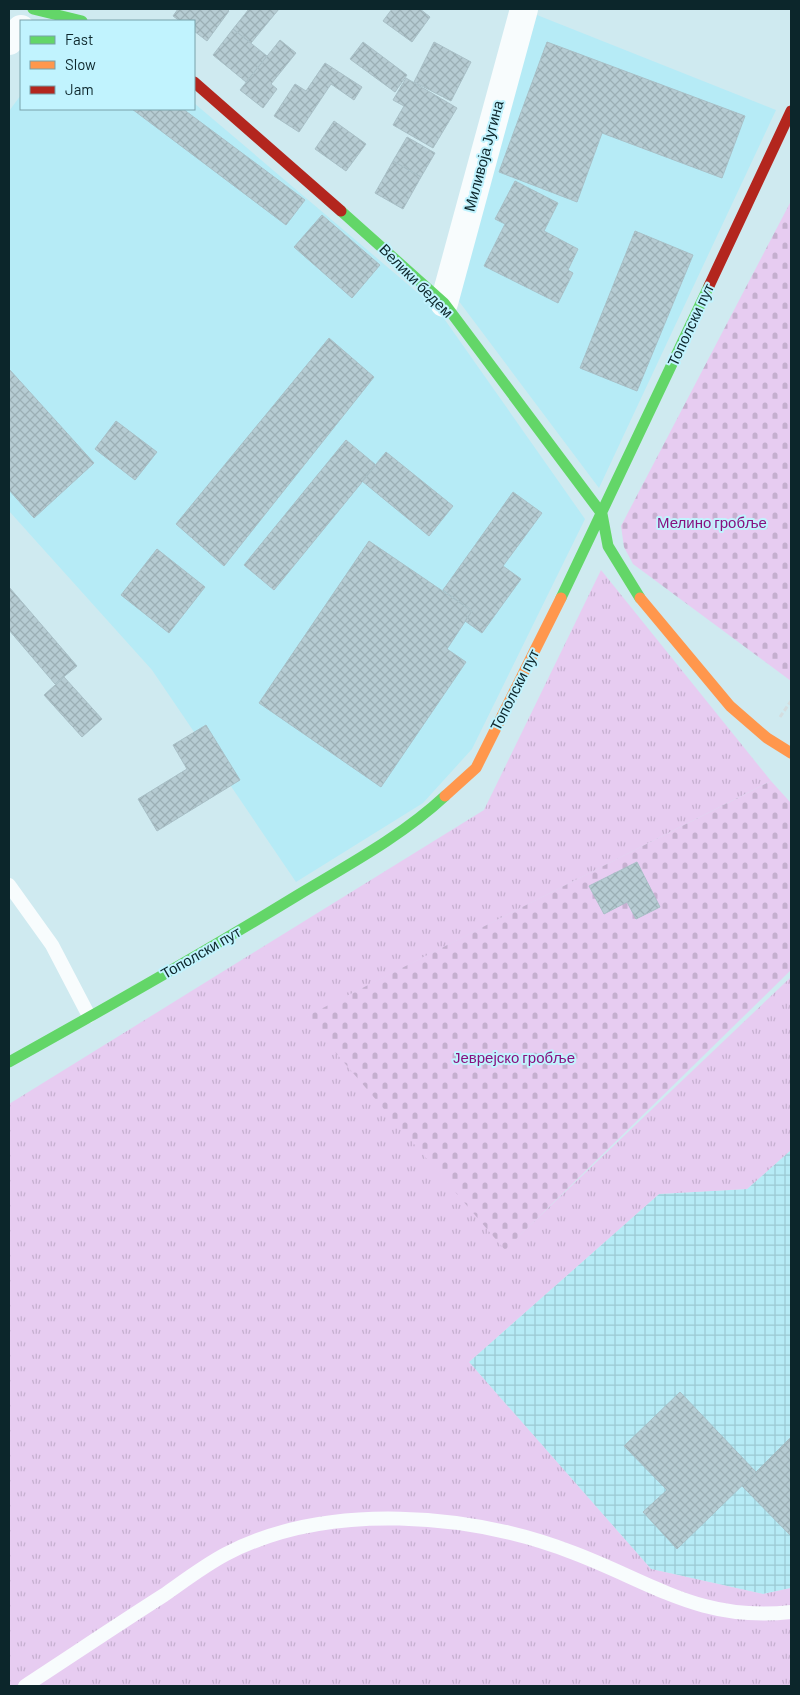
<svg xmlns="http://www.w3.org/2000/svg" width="800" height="1695" viewBox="0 0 800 1695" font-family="Barlow,sans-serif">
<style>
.built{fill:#b6ebf6}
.industrial{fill:url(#industrial-grid)}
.grass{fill:url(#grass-tufts)}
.cemetery{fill:url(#cemetery-stones)}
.building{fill:url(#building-cross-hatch);stroke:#a8bfc6}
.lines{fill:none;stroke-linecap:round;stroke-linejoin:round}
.path{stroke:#d4dddf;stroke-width:3;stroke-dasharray:5 2.5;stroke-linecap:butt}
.lane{stroke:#f8fcfd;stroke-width:14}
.street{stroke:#f8fcfd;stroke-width:28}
.fast{stroke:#63d668;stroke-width:11}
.slow{stroke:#ff974d;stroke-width:11}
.jam{stroke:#b3261e;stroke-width:11}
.labels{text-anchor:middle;stroke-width:4;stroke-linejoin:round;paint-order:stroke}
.street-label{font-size:15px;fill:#0c262b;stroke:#c1f3fe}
.park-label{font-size:15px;fill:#88107f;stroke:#c1f3fe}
</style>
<defs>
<pattern id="industrial-grid" width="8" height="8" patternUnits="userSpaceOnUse" patternTransform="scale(1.25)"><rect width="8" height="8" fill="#b6ebf6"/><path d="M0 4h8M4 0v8" fill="none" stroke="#9bc9d3"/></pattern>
<pattern id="grass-tufts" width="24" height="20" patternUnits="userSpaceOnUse" patternTransform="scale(1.25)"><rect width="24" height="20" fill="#e7ccf1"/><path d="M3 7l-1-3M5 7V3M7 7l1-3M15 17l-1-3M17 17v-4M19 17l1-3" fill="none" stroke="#c5afcf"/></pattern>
<pattern id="cemetery-stones" width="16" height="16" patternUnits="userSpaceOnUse" patternTransform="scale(1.25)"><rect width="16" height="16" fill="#e7ccf1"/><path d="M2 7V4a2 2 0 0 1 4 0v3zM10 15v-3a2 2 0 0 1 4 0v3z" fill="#c5afcf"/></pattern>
<pattern id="building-cross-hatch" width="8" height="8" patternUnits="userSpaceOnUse" patternTransform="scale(1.25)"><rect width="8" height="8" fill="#b6ccd3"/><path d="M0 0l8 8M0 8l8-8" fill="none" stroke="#9bafb5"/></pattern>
</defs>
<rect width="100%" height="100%" fill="#cfeaf0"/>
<path class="built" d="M537,15l239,95 -177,378 -144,-192z
M21,95v14h173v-6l244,207 147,209 -113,230 -49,54 -127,79 -144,-212 -143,-159v-400z"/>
<path class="industrial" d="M791,1150v438l-28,6 -112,-25 -182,-207 190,-168 88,-5z"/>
<path class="grass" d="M601,570l170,211 -465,236 199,232 286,-272v173l-44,39 -88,5 -190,168 182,207 112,25 28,-6v98h-782v-582l475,-294z"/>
<path class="cemetery" d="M791,201v480l-158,-117 -9,-17 -3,-21z
M771,781l20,22v167l-286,280 -200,-233z"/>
<path class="building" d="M178,9h49l2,2 -22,30 -13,-10v-10h-14l-7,-5z
M249,9h30l-28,34 -18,-14z
M392,9h28l10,8 -18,25 -29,-21z
M233,29l34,27 -21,26 -33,-27z
M280,40l16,13 -25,31 6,5 -14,19 -23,-18z
M363,42l44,33 -12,17 -45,-33z
M434,42l37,20 -20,39 -37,-19z
M547,42l198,74 -23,62 -120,-45 -25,69 -78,-30z
M325,63l37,24 -8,13 -23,-16 -32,48 -25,-16 21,-32 11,7z
M406,78l51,30 -24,40 -40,-23 11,-19 -11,-6z
M132,109h51l122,91 -19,25z
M334,121l32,23 -20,27 -31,-22z
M407,137l28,16 -14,24 -28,-16z
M393,161l28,16 -18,32 -28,-16z
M515,181l43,22 -14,28 34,18 -10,21 5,3 -15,30 -74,-37 21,-42 -10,-5z
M322,215l58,50 -28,33 -58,-51z
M635,231l58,24 -56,136 -57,-23z
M329,338l45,39 -150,189 -48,-42z
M9,369l85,94 -60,55 -25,-28z
M116,421l41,31 -22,28 -40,-31z
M346,440l30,25 -102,125 -30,-25z
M386,452l67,54 -24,30 -67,-55z
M513,492l29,21 -39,53 18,13 -39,54 -17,-12 7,-10 -29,-21z
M369,541l103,70 -25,38 19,13 -85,125 -122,-84z
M157,549l48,38 -36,46 -48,-38z
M9,587l68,79 -22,18 -46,-54z
M64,677l38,42 -20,18 -38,-42z
M206,725l34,55 -83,51 -19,-32 49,-30 -14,-24z
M637,862l23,45 -24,12 -9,-17 -23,12 -15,-28z
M680,1392l76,80 -79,77 -34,-37 24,-22 -43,-44z
M791,1437v99l-49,-50z"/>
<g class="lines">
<path class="path" d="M780,717l11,-16"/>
<path class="lane" d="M9,885l43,60 37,71
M25,1686c46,-30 92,-61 139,-91 20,-14 41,-30 62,-41 102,-53 245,-41 348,-1 79,30 127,69 217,59"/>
<path class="street" d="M9,41l12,-12
M444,303l80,-294"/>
<path class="fast" d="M33,9l49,12
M341,211l103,92 158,211 6,32 32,52
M561,598l148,-312
M9,1062c97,-54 194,-109 289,-167 50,-30 104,-59 147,-99"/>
<path class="slow" d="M640,598l90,108 37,32 24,15
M445,796l31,-28 85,-170"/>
<path class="jam" d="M194,82l147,129
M709,286l82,-175"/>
</g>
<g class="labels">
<g class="street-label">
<text transform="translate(484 156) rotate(-75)" y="5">Миливоја Југина</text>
<text transform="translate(416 281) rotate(45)" y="5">Велики бедем</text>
<text transform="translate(691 325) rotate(-65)" y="5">Тополски пут</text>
<text transform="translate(515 690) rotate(-63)" y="5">Тополски пут</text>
<text transform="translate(201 953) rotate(-30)" y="5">Тополски пут</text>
</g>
<g class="park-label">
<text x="712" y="528">Мелино гробље</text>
<text x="514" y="1063">Јеврејско гробље</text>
</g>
</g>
<rect width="800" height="1695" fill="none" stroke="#0c262b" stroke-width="20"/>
<rect x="20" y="20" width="175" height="90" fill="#c1f3fe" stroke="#79a1aa"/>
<rect x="30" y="36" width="25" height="8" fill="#63d668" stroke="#79a1aa"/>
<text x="65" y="45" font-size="15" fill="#0c262b">Fast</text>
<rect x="30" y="61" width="25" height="8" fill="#ff974d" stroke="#79a1aa"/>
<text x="65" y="70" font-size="15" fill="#0c262b">Slow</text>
<rect x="30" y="86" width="25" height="8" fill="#b3261e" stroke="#79a1aa"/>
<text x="65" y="95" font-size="15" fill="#0c262b">Jam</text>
</svg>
